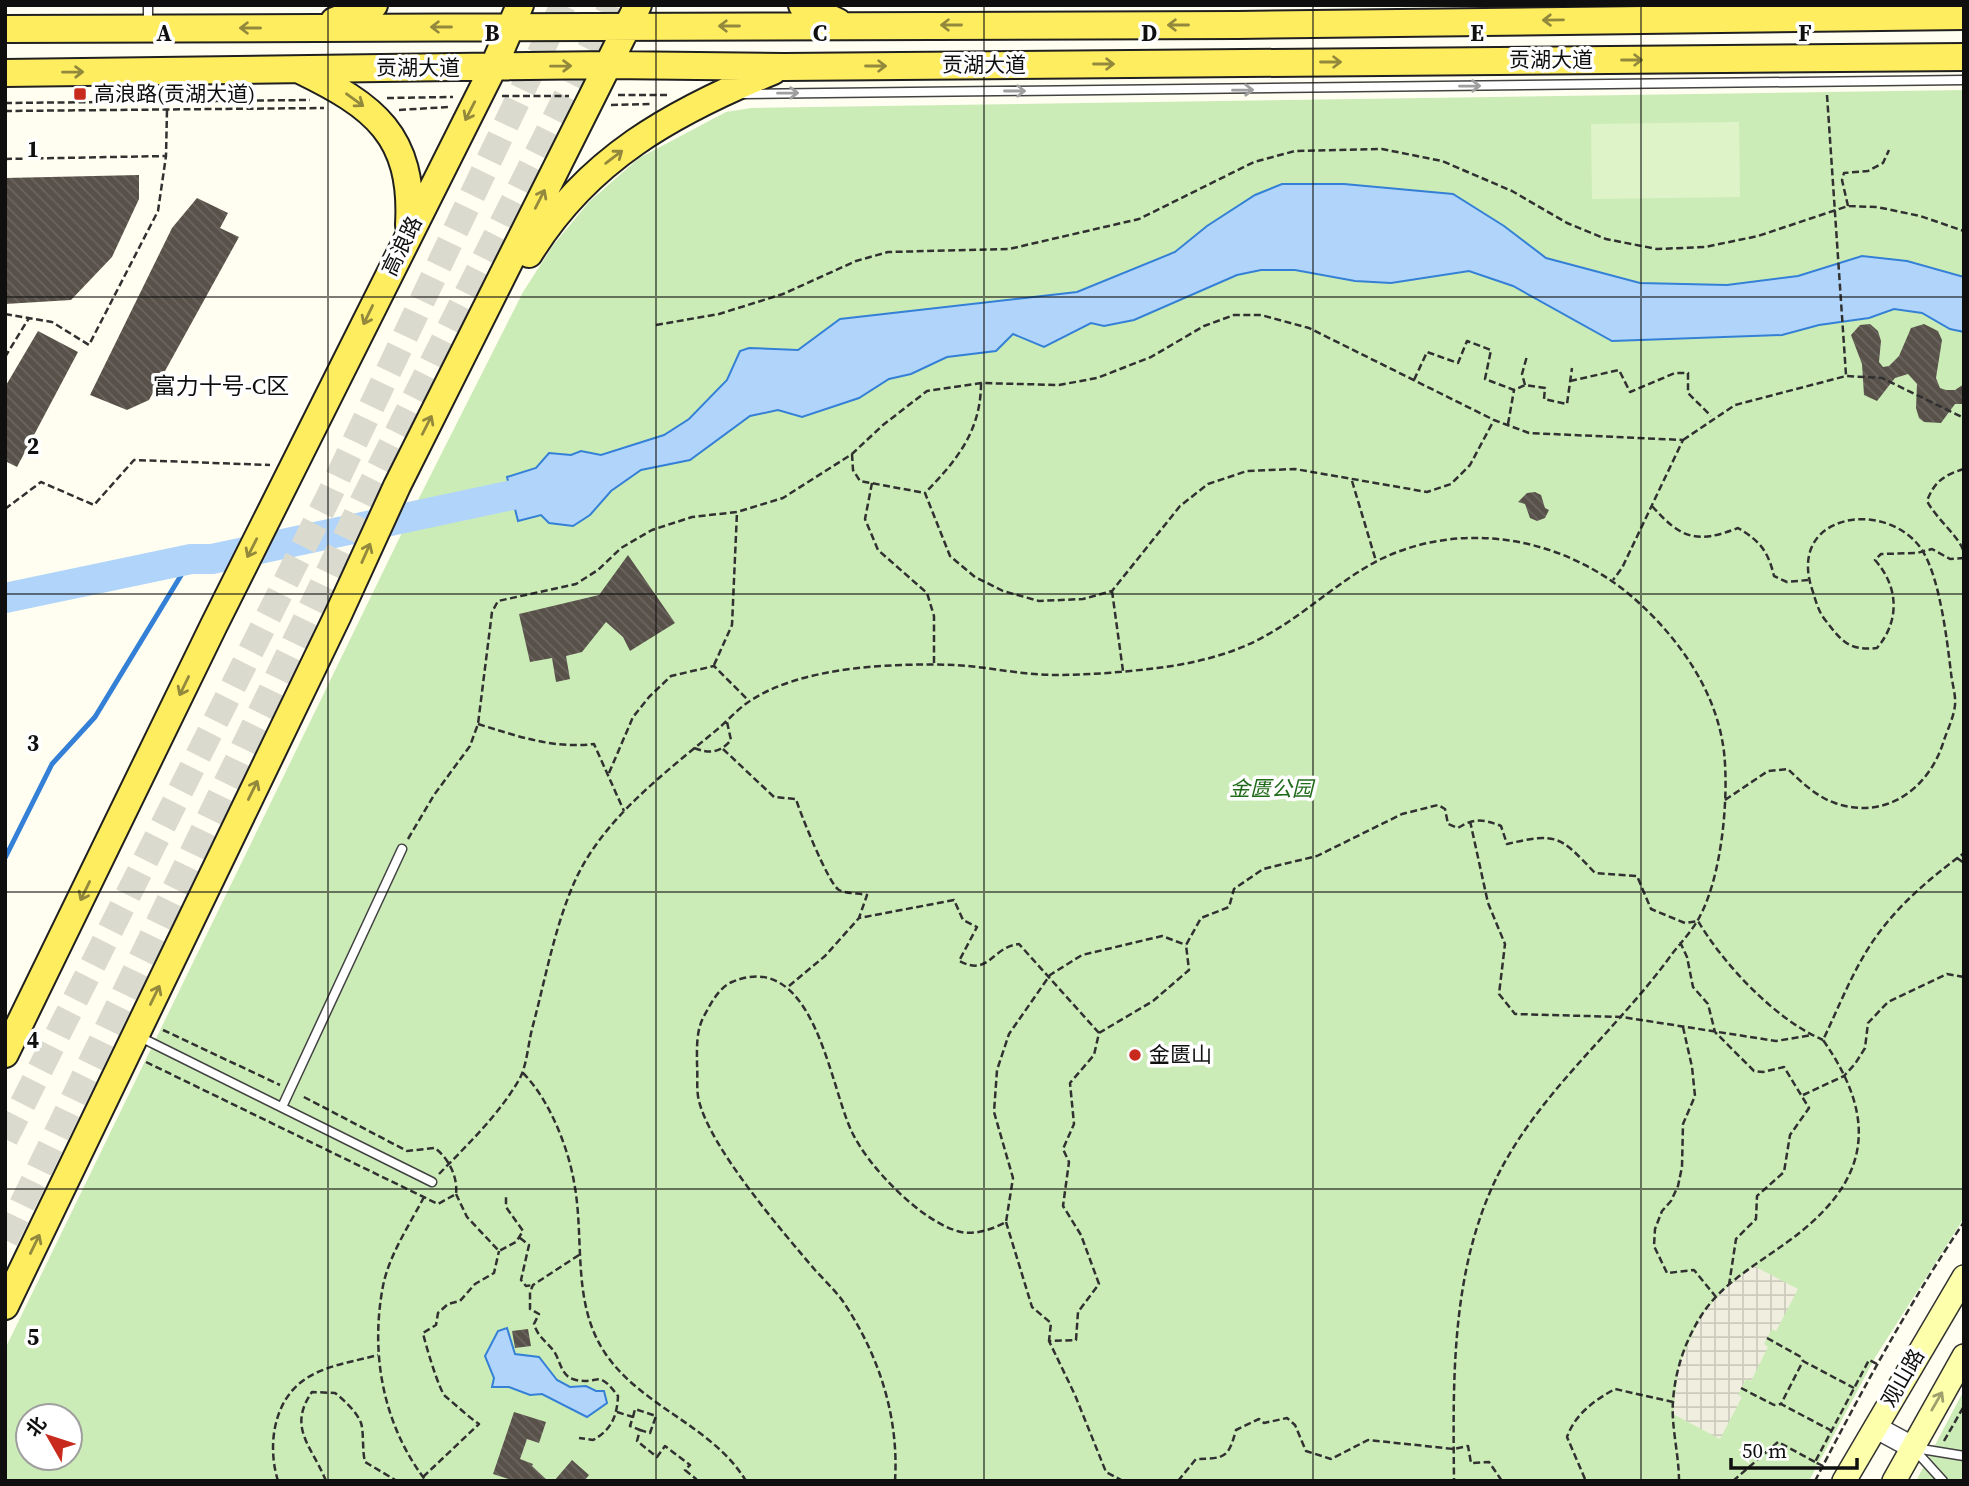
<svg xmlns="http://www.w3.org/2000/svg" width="1969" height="1486" viewBox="0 0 1969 1486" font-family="'Source Serif 4','Noto Sans SC',serif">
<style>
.park{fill:#ccecb7;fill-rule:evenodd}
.pitch{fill:#dff3c9}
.plaza{fill:url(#plaza-grid)}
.water{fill:#b1d5fa;stroke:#3480d6;stroke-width:2}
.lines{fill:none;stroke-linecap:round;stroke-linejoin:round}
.stream{stroke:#3480d6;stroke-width:5}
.river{stroke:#b1d5fa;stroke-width:30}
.building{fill:url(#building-back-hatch)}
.trunk-tunnel{stroke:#dbdace;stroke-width:26;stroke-dasharray:26 13;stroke-linecap:butt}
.service-casing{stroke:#424242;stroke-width:11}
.tertiary-casing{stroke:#424242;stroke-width:24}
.secondary-casing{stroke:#313131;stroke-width:26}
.primary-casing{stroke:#202020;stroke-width:30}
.path{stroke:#313131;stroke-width:2.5;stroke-dasharray:7 3.5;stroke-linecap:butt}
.service{stroke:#fff;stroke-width:8}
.tertiary{stroke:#fff;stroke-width:21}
.secondary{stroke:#fdffab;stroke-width:23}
.primary{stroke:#ffed60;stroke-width:26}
.oneway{stroke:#93893c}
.oneway2{stroke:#9f9f9f}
.oneway3{stroke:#9e9f6d}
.grid{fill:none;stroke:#0f0f0f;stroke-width:2;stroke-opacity:0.55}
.poi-dot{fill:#c82b1d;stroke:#fff;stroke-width:2.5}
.labels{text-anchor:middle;stroke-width:7;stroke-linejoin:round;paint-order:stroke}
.street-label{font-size:21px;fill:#0f0f0f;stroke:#fff}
.poi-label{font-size:21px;fill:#0f0f0f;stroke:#fff;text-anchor:start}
.park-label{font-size:21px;font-style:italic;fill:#206b1a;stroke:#fff}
.neighbourhood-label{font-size:23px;fill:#0f0f0f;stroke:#fff}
.grid-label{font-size:23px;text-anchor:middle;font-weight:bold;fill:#0f0f0f;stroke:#fff;stroke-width:7;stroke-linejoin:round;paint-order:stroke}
</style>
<defs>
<pattern id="plaza-grid" width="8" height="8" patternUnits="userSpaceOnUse" patternTransform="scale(1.75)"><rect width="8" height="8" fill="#f0eede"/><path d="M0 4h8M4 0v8" fill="none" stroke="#cdcbbd"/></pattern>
<pattern id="building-back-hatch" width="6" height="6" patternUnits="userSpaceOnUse" patternTransform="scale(1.75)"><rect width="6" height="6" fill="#58514a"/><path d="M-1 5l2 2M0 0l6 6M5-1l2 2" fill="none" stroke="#6b6560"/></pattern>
</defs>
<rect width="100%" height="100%" fill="#fffef0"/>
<path class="park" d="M1964,90v1128l-88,138 -67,125h-1804v-132l409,-841 109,-216 31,-48 35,-42 50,-44 87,-46 25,-4zM28,1416h42v42h-42z
M1964,1390v91h-48l47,-89z"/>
<path class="pitch" d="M1739,122l1,75 -148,2 -1,-75z"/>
<path class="plaza" d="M1754,1266l44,23 -22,42 -4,-2 -8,15 4,3 -17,34 -5,-2 -8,16 4,2 -22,42 -47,-25 6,-49 23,-51 27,-29z"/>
<path class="water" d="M1282,184h62l109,10 51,32 42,32 94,25 87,2 71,-9 64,-20 45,5 57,16v55l-14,-3 -28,-16 -28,-4 -25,9 -50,7 -37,10 -170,6 -99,-55 -44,-15 -78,12 -36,-2 -60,-11h-34l-24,5 -103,45 -30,6 -13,-3 -47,24 -31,-13 -17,17 -49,6 -36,17 -22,5 -30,19 -57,19 -24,-7 -28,6 -60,44 -49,10 -30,21 -21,24 -17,11 -24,-3 -8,-8 -23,6 -11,-44 29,-9 13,-15 22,2 10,-4 20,4 63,-20 25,-16 38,-39 13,-29 9,-3 49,2 42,-31 237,-27 98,-40 32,-26 48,-31z
M507,1328l8,26 24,3 18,23 13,7 16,-1 10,5h8l3,12 -20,14 -45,-23 -12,1 -21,-8h-17l2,-9 -9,-22 13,-25z"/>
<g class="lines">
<path class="stream" d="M5,858l47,-94 43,-47 96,-158"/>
<path class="river" d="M5,598l186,-39h21l338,-72"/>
</g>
<path class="building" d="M139,175v24l-27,58 -41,43 -66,4v-126z
M197,198l31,15 -8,15 19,9 -90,163 -22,10 -37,-15 82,-167z
M1870,324l8,7 3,10 -2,21 4,5 6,-1 10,-10 12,-28 13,-4 14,7 4,9 -6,38 4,10 6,2h9l9,-6v20h-9l-14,19 -17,-1 -5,-4 -3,-10 1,-24 -9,-10 -13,4 -18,23 -13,-6 -2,-31 -11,-29 9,-10z
M38,331l40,21 -61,115 -12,-6v-74z
M1535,492l6,3 4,13 4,2 -4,8 -8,3 -7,-3 -5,-14 -7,-2 9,-9z
M628,555l47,68 -45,28 -7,-14 -17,-15 -24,30 -16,4 4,23 -14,3 -4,-24 -22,4 -11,-48 80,-19z
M528,1329l3,17 -16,2 -3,-17z
M514,1412l32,10 -7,21 -12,-4 -7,20 13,5 -1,2 16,15h-33l-22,-7z
M572,1460l17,15 -5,6h-30z"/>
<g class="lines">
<path class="trunk-tunnel" d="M5,1139l323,-641 235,-493
M5,1240l359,-741 248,-494"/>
<g class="service-casing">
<path id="service" d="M148,5v20
M744,94l1220,-14
M140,1037l292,145
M282,1107l120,-258
M1915,1448l49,8
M1914,1449l29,32"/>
</g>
<g class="tertiary-casing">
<path id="tertiary" d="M1875,1427l37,20"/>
</g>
<g class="secondary-casing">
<path id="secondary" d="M1844,1481l120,-204
M1894,1481l70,-125"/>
</g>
<g class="primary-casing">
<path id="primary" d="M802,5l36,17
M334,21l40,-16
M5,29l1232,-4 727,-9
M300,70c74,36 114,65 109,155
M5,73l604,-8 175,2 1180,-10
M529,254c58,-95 144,-142 244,-183
M5,1054l209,-429 279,-557 27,-63
M5,1306l333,-691 59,-129 241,-481"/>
</g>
<path class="path" d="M618,95h52
M1827,95l19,280
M502,96h67
M387,98l66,-1
M5,103l305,-3
M611,105l42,-1
M399,110l49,-3
M5,111l319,-3
M5,159l161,-3
M1848,206l-6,-26 2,-7 24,-2 15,-8 6,-13
M5,314l47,8 37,23 69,-134 8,-55 1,-46
M656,325l63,-11 64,-20 73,-33 32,-9 121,-3 130,-30 115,-57 41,-11 87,-2 60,12 70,30 55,32 39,16 51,10 48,-2 53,-11 90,-30 29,1 43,9 44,15
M5,357l24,-39
M1414,380l13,-28 31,11 9,-22 24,9 -6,29 29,11 11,-5 20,3 -1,11 23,5 5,-36
M1570,381l49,-11 11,22 45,-19h13v20l23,23
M981,383c0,48 -24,77 -56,110l25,63 25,21 28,14 36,10 44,-2 29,-8 68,-85 28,-22 39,-13 48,-2 132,23 24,-8 19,-19 24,-45
M1525,385l-3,-11 5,-18
M1508,424l6,-34
M1683,440l52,-35 111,-29 36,2 82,40
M852,454l1,16 7,11 65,12
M1964,469c-20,6 -30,13 -37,32 10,19 34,37 37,52
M1352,481l24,80
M872,483l-7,36 13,31 49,43 7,23v50
M1652,506c29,33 45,38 86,22 22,13 30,23 36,48l13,6 21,-2
M5,509l36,-27 53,23 40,-45 136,5
M1112,591l11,80
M714,665l18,-40 5,-113
M478,724c39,12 75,25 116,20l30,67
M694,748c16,6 26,5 37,-8l-4,-18
M723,749l51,48 22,2c4,14 33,86 43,91 8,4 20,3 28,5l-8,23 95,-18 9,20 14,7 -18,34c31,16 32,-14 60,-17l80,89
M609,773l24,-56 16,-20 22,-21 43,-10 35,35
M1725,800l43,-29 20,-2c13,13 29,28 47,34 51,18 95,-15 109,-63 4,-11 10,-24 11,-35 1,-10 -3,-22 -4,-32 -4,-33 -11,-95 -29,-123 -34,-52 -138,-38 -109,42 3,10 6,21 13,29 16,21 24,30 51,27 23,-27 22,-61 -2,-88l6,-6 36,-1 15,-4 18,10 14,-1
M1470,821l18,82 17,41 -6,50 16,20 107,3 154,24 36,-6
M408,839l26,-44 36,-49 8,-22 14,-112 6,-11 78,-17 22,-14 23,-22 31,-18 40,-13 45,-5 46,-14 69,-44 31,-29 44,-34 54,-8 78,2 38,-7 54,-21 53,-31 30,-11h27l48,13 185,92 35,13 154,7 -61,128 -9,12
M1957,858l7,5
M1680,942l7,15 6,30 15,17 7,28 39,39 9,1 21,-5 25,41 -19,27 -6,37 -27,24 -1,23 -20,20 -7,46
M789,986l36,-30 34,-38
M1683,1027l9,40 3,29 -12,28 -1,43 -4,19 -7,15 -9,10 -7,18 -1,17 13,27 27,-3 22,27
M163,1030l117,55
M146,1062l292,142 18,-10c2,-18 -8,-36 -21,-46l-28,3 -105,-55
M523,1073c26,26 45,74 51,109 11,57 -3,120 31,171 36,54 107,72 141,128
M1803,1095l41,-19 11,-12 10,-16 3,-25 20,-21 59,-28 17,3
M439,1174c29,-30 60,-59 81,-96 7,-14 8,-33 12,-49 13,-48 22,-100 42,-146 28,-64 92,-111 145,-155 9,-8 18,-18 28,-25 52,-37 146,-40 208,-38 34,2 67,10 101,10 33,0 68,-3 101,-7 35,-4 77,-14 108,-32 41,-22 74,-56 116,-77 86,-41 188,-20 257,43 43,39 79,91 86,150 5,45 -2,121 -23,162 -7,15 -19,27 -29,40 -57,79 -136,140 -178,229 -43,93 -41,198 -40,298
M456,1194l11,23 32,34 17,-9 7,-11 -17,-24v-10
M424,1197c-14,27 -35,58 -41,89 -13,68 0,139 43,195
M1006,1222l26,85 19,16 -2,18
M520,1238l9,7 -8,35 5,6 7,-1
M579,1255l-46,30 -3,7v17l9,5 -5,10c4,13 11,16 19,26 8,10 7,27 23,30 24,5 21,-12 42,16 -1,21 -7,34 -25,44l-14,-2
M1767,1338l34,19 2,4
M1741,1388l33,17 7,-1
M617,1412l16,5 -3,9 10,4 -3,11 20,16 8,-11 25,19 -5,5 11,9 -2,2
M633,1417l2,-8 21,7 -6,17 -10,-3
M1832,1431l-51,-27 22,-43 51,27
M1944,1441l20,-35
M1823,1466l-8,-4 54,-102 8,4
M423,1477l56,-53c-13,-9 -23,-19 -34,-28 -6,-6 -20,-53 -22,-63l13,-8 2,-12 10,-9 12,-3 15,-17 19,-11 5,-22
M1585,1479l-18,-42c8,-23 28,-37 48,-48l58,13
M278,1481c-10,-32 -6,-75 22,-98 20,-17 52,-21 78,-28
M326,1481c-14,-35 -39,-53 -14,-89l23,1c9,7 22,19 26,30 3,9 1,27 4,39l32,19
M895,1481c4,-62 -15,-123 -49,-175 -8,-13 -20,-24 -31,-36 -33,-39 -104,-121 -116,-169 -3,-11 -1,-25 -2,-37 0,-15 -1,-32 6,-46 7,-13 15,-30 29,-36 81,-34 97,100 119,148 16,36 71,93 110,102 15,3 32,-3 45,-10l7,-44 -19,-66 3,-42 12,-36 41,-59 32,-20 80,-19 24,9
M1123,1481l-17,-9 -31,-77 -26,-54 27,-1 2,-28 21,-28 -18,-49 -18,-29 6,-44 -6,-13 11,-25 -4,-41 24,-28 5,-22 54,-32 36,-31 -3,-25 15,-27 28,-11 5,-18 29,-20 54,-13 85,-42 36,-9 7,4 3,15 10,4c15,-10 26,-9 43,-2l6,18c50,-12 53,-8 88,29l42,3 14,33 34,14 13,-2c26,44 78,99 125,119
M1178,1481l18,-22c29,-1 32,0 40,-29l23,-11 5,4 23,-5 8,7 11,26 25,8 37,-19 86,9 14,-3 3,17 18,-1 13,19
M1574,1481h15
M1679,1481c0,-27 -8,-54 -6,-80 2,-30 12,-60 28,-85 20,-32 55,-51 85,-73 81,-58 96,-119 37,-203 14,-29 26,-60 43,-88 24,-40 60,-71 98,-99
M1733,1481l45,-39 37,20
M1815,1481c46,-89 93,-176 149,-259"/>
<use href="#service" class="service"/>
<use href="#tertiary" class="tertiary"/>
<use href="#secondary" class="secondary"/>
<use href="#primary" class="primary"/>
</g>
<defs><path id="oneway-shaft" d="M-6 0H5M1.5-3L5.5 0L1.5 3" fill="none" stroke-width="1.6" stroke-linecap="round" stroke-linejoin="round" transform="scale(1.75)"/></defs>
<g class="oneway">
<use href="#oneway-shaft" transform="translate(1553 20) rotate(179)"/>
<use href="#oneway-shaft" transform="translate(951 25) rotate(180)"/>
<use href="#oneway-shaft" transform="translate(1178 25) rotate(180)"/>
<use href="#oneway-shaft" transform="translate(729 26) rotate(180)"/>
<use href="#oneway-shaft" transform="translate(441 27) rotate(180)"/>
<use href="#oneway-shaft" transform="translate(250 28) rotate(180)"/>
<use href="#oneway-shaft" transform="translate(1632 60)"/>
<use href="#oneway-shaft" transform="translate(1331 62)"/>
<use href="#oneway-shaft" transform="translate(1104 64)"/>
<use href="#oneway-shaft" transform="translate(561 66) rotate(-1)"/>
<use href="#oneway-shaft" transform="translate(876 66)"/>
<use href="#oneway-shaft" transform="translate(73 72) rotate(-1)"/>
<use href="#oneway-shaft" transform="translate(355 100) rotate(36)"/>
<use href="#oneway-shaft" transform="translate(470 111) rotate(117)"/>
<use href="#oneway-shaft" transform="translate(614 157) rotate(-37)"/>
<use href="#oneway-shaft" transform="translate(540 199) rotate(-63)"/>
<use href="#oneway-shaft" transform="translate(368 315) rotate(116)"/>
<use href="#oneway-shaft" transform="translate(427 425) rotate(-63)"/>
<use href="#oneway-shaft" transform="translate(252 548) rotate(117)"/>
<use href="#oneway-shaft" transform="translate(366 553) rotate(-66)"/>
<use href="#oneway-shaft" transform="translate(184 686) rotate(116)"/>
<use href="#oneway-shaft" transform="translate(253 790) rotate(-64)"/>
<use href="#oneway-shaft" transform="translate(85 891) rotate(116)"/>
<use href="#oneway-shaft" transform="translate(155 995) rotate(-64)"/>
<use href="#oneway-shaft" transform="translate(35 1244) rotate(-64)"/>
</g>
<g class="oneway2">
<use href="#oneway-shaft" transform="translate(1470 86) rotate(-1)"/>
<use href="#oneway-shaft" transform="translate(1243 90) rotate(-1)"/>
<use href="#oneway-shaft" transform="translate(1015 91)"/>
<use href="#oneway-shaft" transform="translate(788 93) rotate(-1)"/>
</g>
<use class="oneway3" href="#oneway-shaft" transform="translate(1937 1401) rotate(-60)"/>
<path class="grid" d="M328,5v1476M656,5v1476M984,5v1476M1313,5v1476M1641,5v1476M5,297h1959M5,594h1959M5,892h1959M5,1189h1959"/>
<g class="poi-dot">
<rect x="73" y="87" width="14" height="14" rx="3.5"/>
<circle cx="1135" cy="1055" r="7"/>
</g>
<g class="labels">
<g class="street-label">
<text x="1551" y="67">贡湖大道</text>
<text x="984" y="72">贡湖大道</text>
<text x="418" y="75">贡湖大道</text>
<text transform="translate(402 246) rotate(-64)" y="7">高浪路</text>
<text transform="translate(1903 1378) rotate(-60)" y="7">观山路</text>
</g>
<g class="poi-label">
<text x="94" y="101">高浪路(贡湖大道)</text>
<text x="1149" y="1062">金匮山</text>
</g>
<g class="park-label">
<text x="1271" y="796">金匮公园</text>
</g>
<g class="neighbourhood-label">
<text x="221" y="394">富力十号-C区</text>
</g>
</g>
<g class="grid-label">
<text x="164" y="41">A</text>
<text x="492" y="41">B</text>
<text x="820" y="41">C</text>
<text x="1149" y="41">D</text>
<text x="1477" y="41">E</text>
<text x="1805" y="41">F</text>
<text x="33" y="157">1</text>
<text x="33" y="454">2</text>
<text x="33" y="751">3</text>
<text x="33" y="1048">4</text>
<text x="33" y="1345">5</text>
</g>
<rect width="1969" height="1486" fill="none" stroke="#0f0f0f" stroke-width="14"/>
<g transform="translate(49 1437) rotate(309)"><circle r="33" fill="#ffffff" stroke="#9f9f9f" stroke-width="2"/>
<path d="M0-5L12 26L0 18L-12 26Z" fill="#c82b1d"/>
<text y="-10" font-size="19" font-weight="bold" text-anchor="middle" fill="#0f0f0f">北</text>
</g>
<path d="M1731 1458v10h126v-10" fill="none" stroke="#0f0f0f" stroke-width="3.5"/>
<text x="1742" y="1458" font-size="21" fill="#0f0f0f" stroke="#ffffff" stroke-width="5" paint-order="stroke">50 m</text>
</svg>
